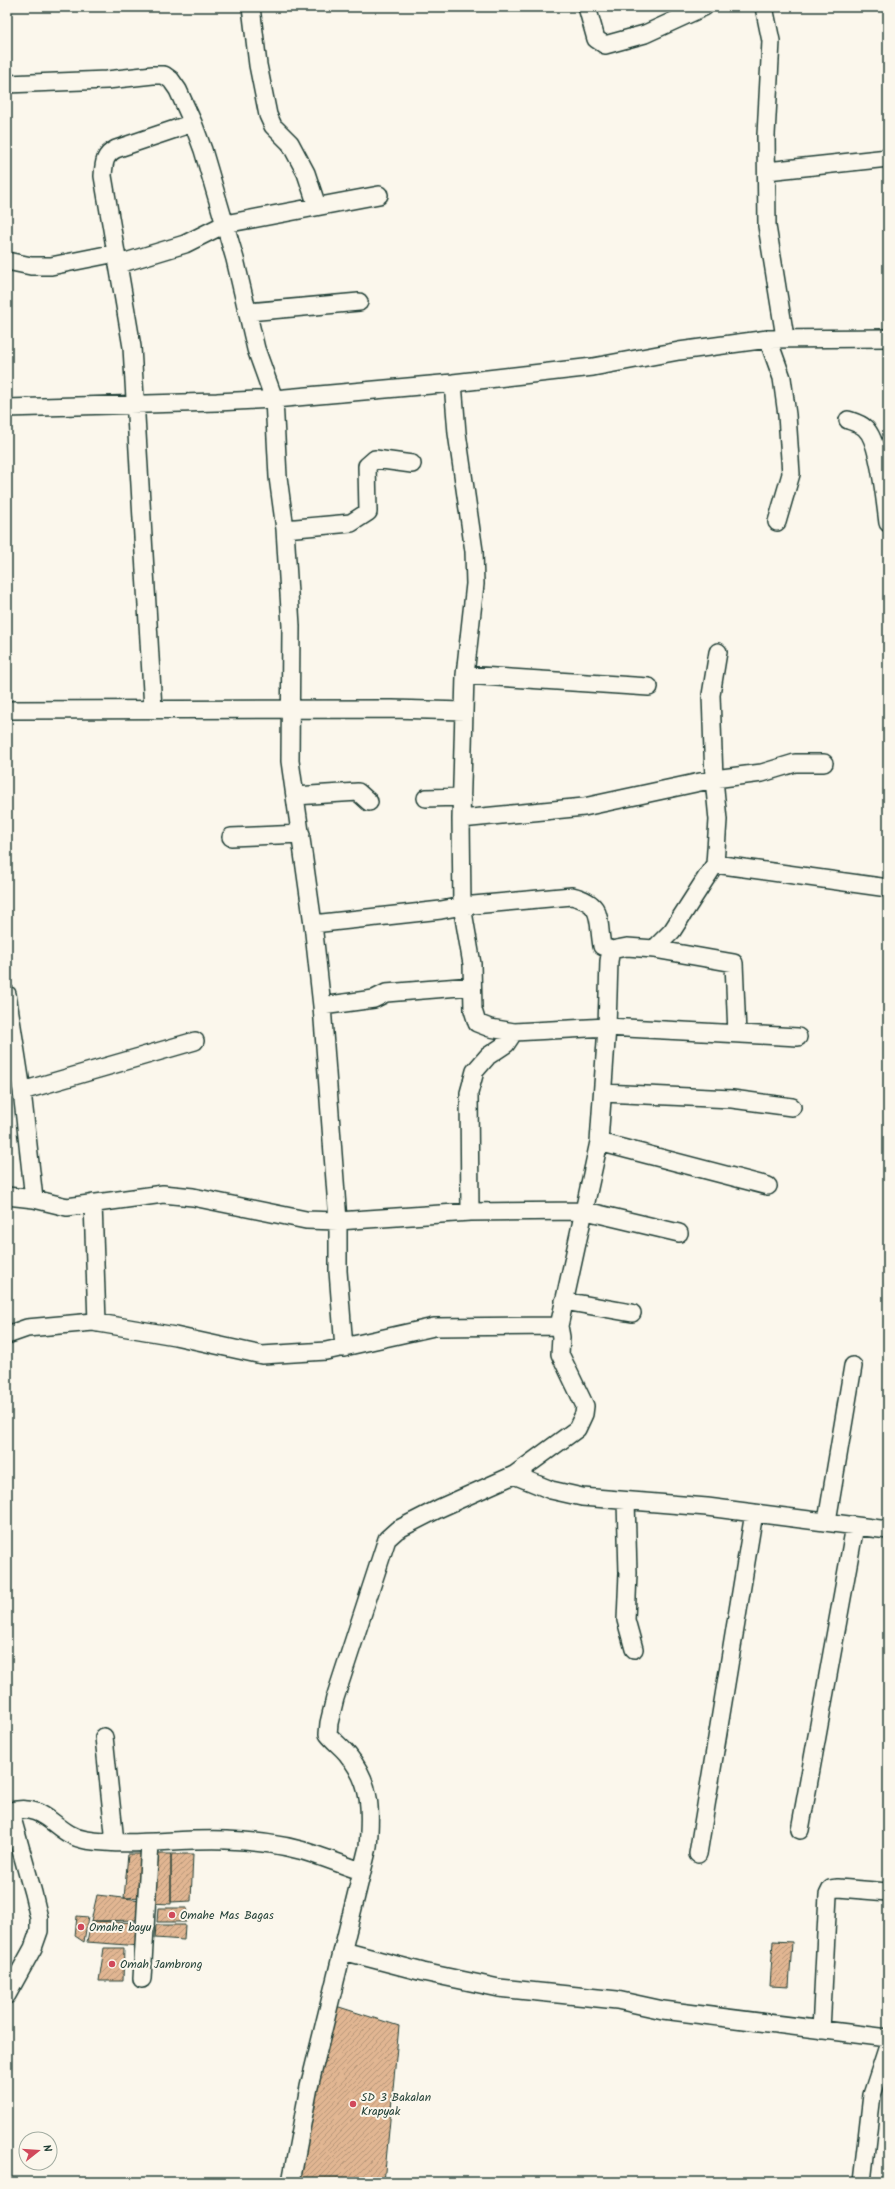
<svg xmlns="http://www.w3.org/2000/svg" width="895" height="2189" viewBox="0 0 895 2189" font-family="Kalam,sans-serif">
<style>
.building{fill:url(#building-hatch);stroke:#1f3d34}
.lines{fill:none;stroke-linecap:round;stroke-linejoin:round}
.minor-casing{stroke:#1f3d34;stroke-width:20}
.minor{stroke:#fbf7ec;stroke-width:17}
.poi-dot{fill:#d1495b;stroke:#fbf7ec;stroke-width:1.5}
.labels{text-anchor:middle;stroke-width:4;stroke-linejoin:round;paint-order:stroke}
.poi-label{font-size:12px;fill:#1f3d34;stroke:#fbf7ec;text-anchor:start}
</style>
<defs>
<pattern id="building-hatch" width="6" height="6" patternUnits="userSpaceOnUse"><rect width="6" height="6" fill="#e1b692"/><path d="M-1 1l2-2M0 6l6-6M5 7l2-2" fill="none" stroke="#b69578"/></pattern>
</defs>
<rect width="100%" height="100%" fill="#fbf7ec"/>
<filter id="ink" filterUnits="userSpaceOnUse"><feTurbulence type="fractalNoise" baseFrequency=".025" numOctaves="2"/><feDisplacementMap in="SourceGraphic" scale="8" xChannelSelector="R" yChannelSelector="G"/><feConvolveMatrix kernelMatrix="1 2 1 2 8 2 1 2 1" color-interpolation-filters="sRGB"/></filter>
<g filter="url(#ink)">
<path class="building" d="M128,1854h18l-4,43 -18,1z
M154,1854h17v50l-22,-1z
M171,1854h22l-2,47 -20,1z
M97,1895l44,5 -1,20 -49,1z
M158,1908h29l-1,14h-29z
M77,1916l11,1 -4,25 -9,-6z
M91,1921l50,2 -1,23 -53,-4z
M156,1925h29l-1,15 -29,-2z
M773,1941l19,1 -3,45 -19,-1z
M104,1948h20l-1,33h-24z
M336,2006l63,20 -15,156 -89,-1z"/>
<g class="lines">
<g class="minor-casing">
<path id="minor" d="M251,7l7,58 10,50 5,11 17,17 16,30 11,33
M587,7l9,32 9,6 40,-11 59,-27
M764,7l7,34 -5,94 1,91 18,111
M7,84l100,-4 46,-5h11l7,5 7,10 15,33 10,27 32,109 21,90 18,50 4,78 7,52 6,97 -1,135 23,163 9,82 16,215v50l6,77
M767,171l121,-13
M7,261l24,5h20l65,-13
M119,264l66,-20 40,-20 154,-29
M248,312l111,-10
M768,339l14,39 5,37 4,59 -14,48
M453,383l4,50 17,118 1,33 -10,91 -4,144 1,87 10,58 1,46 4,13 13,5 24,4 93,-5 191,10
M7,408l210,-6 57,-3 179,-16 140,-16 86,-16 89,-12 120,-1
M848,420c6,2 13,4 17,8 15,13 20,73 23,95
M285,529l66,-6 17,-11 -1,-46 8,-7 37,5
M465,675l184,12
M153,709l-21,-362 -29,-171c1,-13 1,-21 13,-27l77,-26
M7,710l385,-1 72,2
M295,796l63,-4 11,10
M426,798l36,-1
M461,819l123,-12 130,-28 48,-6 33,-10h29
M231,837l70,-3
M715,864l173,24
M313,924l128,-14 21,-4 110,-10c32,8 25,22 30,50l9,4
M654,949l80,14 3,71
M7,994l15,97 12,108
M322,1006l52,-7 12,-6 86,-7
M22,1091l173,-50
M603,1093l129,6 60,8
M599,1142l169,44
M7,1196l27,3 33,8 96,-13 30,3 113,23 32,1 132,-9 116,-1 93,22
M93,1203l4,120
M470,1212l-1,-119 6,-22 13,-15 18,-12 8,-12
M564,1301l68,12
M7,1335l20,-7 66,-6 82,14 87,19 64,-4 108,-24 125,-1
M514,1475l37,15 31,7 125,10 181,23
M626,1501l2,72 -2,47 8,29
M827,1521l26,-155
M104,1737l11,105
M7,1812c40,-12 47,23 79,28 47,7 93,-2 140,0 29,1 62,5 90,15 15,5 30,11 45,16
M800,1830l55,-304
M698,1854l56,-341
M343,1951l80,21 76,16 118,12 46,10 225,28
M142,1979l8,-136
M7,1995l26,-47 6,-17v-13l-6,-25 -23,-82
M821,2030l7,-135 3,-6 7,-1 50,4
M291,2182l18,-95 59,-240c3,-35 4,-63 -20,-92 -6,-8 -14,-13 -20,-21l1,-11 6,-25 52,-159 10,-9 43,-22 74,-33 63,-46 7,-15 1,-8 -25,-52 1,-17 -2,-11 40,-184 8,-115 2,-66 2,-11 16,-3 27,2 18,-18 43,-67 3,-44 -4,-41 -3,-84 7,-43
M862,2182l10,-87 16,-49"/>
</g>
<use href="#minor" class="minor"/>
</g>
</g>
<g class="poi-dot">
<circle cx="172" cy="1915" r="4"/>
<circle cx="81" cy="1927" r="4"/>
<circle cx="112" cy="1964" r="4"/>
<circle cx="353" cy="2104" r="4"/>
</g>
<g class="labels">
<g class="poi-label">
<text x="180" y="1919">Omahe Mas Bagas</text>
<text x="89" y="1931">Omahe bayu</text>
<text x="120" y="1968">Omah Jambrong</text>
<text x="361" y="2101">SD 3 Bakalan<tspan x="361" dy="14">Krapyak</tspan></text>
</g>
</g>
<rect width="895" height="2189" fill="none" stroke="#fbf7ec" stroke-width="24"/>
<rect x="12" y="12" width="871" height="2165" fill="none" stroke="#1f3d34" stroke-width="1.5" filter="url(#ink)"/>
<g transform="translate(38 2151) rotate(73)"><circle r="19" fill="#fbf7ec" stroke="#a3ada2"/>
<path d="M0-3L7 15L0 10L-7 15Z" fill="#d1495b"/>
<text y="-6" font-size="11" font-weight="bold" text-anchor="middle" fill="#1f3d34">N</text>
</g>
</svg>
